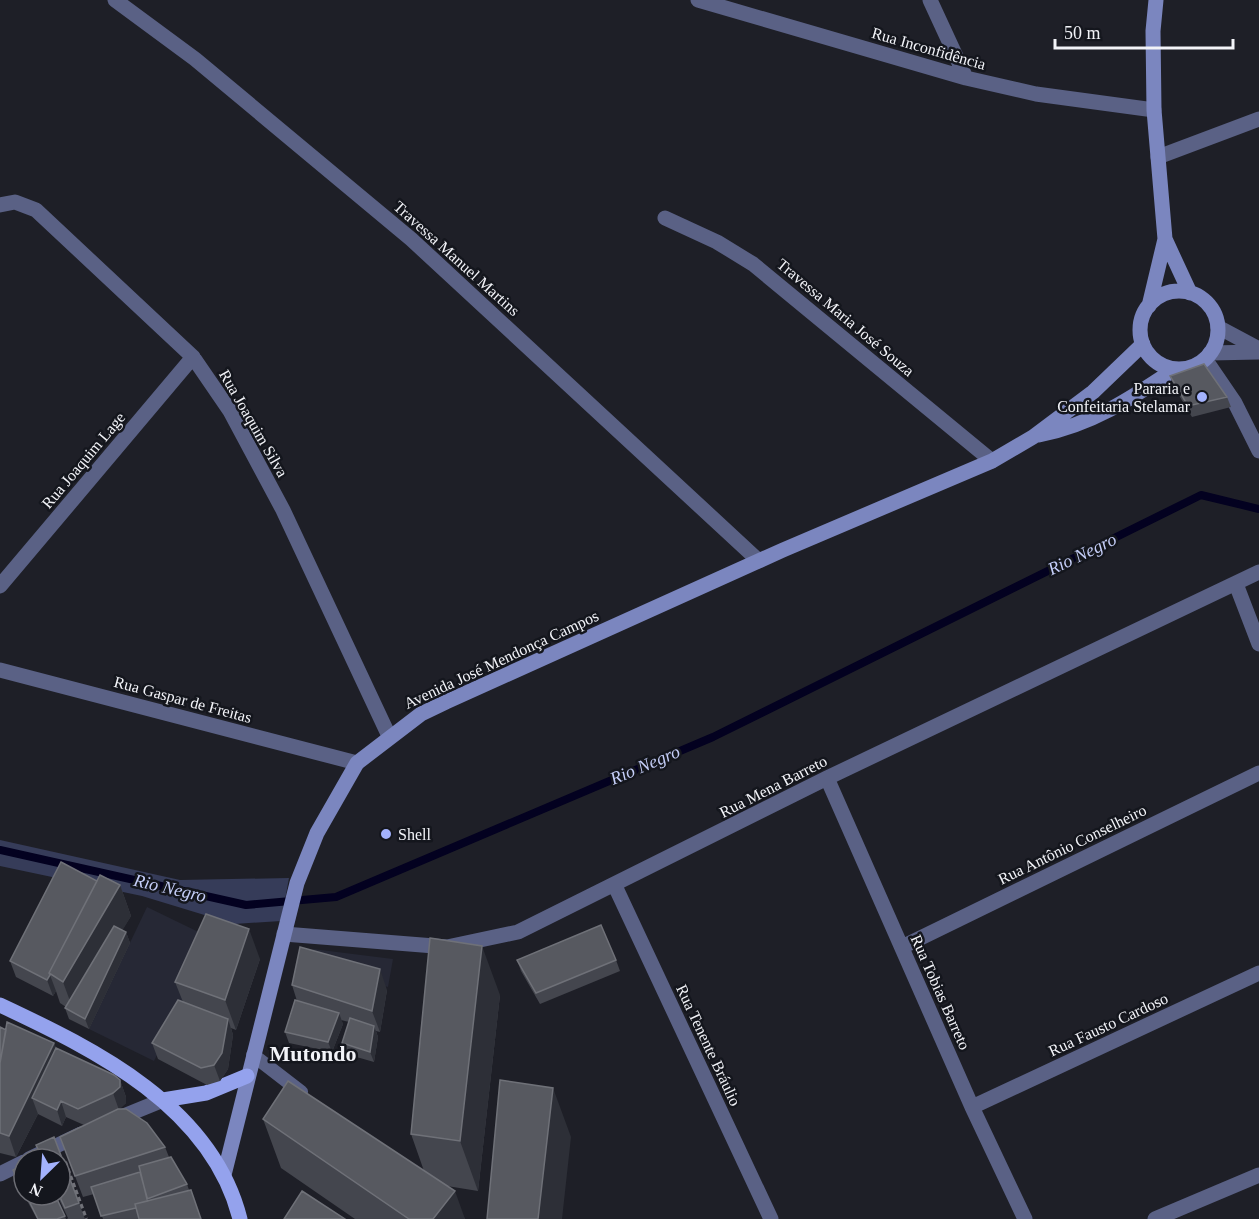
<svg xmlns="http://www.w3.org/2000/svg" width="1259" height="1219" viewBox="0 0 1259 1219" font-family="Georgia,serif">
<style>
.built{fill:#262835}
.green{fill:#363c59}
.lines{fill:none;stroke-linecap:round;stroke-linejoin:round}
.stream{stroke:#030120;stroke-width:8}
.path{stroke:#717279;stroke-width:4;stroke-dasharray:4.5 3;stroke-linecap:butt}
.service{stroke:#5a6185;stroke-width:14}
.minor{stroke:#5a6185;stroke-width:15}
.tertiary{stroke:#5a6185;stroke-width:15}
.secondary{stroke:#7b86bf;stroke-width:15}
.primary{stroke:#94a2ed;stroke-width:15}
.wall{fill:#44464e}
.shaded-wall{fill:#2d2f37}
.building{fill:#575960;stroke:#6f7178;stroke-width:1.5}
.poi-dot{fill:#a3b2fd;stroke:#14161d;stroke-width:2}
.labels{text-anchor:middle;stroke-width:5;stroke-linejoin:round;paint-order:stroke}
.street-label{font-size:16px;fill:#f2f3f8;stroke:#14161d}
.poi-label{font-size:16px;fill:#f2f3f8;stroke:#14161d;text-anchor:end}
.water-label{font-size:18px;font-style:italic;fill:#c5cef8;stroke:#14161d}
.district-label{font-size:22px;font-weight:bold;fill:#f2f3f8;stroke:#14161d}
</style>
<rect width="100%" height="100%" fill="#1e1f27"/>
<path class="built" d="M147,907l68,33 -61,121 -65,-32z
M313,949l80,10 -5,28 -78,-21z"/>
<path class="green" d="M0,840l180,40 109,-2 -8,43 -47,3 -92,-28 -142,-30z"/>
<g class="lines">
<path class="stream" d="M0,850l246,55 90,-8 377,-160 488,-242 58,14"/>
<path class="path" d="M65,1162l21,57"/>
<path class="service" d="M253,1055l48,37"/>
<path class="minor" d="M115,0l80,59 216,180 348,322
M698,0l268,78 70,16 118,16
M930,0l36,78
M1158,157l101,-38
M0,205l15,-3 21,8 157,147 37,54 53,99 106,226
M665,218l52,24 36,22 239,197
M1205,359l30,44 24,48
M1236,584l23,60
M0,586l193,-229
M0,670l357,93
M827,778l145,329 53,112
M615,886l156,333
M284,934l163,13 71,-15 309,-154 432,-206
M902,947l357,-174
M972,1107l287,-134
M114,1120l49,-20
M29,1159l52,-25
M0,1174l24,-12
M1155,1219l104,-44"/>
<path class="tertiary" d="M1218,327l41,22
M1210,353l49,-1"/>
<path class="secondary" d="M1156,0l-3,31 1,79 11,129 25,54
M1140 330a39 39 0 1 1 78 0a39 39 0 1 1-78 0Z
M1149,306l16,-67
M1039,435c54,-11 91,-36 136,-66
M224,1175l73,-292 20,-50 40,-70 64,-49 25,-12 337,-152 209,-89 41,-24 60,-45 50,-48"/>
<path class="primary" d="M0,1005c96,45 212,102 240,214
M163,1100l43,-7 41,-17"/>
</g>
<path class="wall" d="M1170,376l57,21 4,10 -39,10 -18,-30z
M97,881l23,4 11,31 -9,14 4,2 4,11 -41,86 -20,-10 -4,-11 1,-1 -6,-4 -4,-12 -3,5 -37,-19 -6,-16z
M260,959l-24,71 -5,-2 2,7 -5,34 -8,12 -13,4 -49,-26 -6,-16 31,-41 -8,-20z
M517,960h99l4,11 -80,33 -19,-33z
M292,985l95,5 -7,42 -4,-1 2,6 -4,25 -28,-8 -4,-11 7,-21 -8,-2 2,4 -11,28 -43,-9 -4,-11 12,-31z
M500,995l-22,196 -31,-5 18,33h-110l-74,-51 -18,-49 161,52 -13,-37z
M0,1027l6,3 48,13 2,5 64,32 6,17v6l-7,6 46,38 4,10 18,27 2,6 -50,29h-36l-9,-25 -11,3 -23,-60 43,-21 -19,9 -18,-8 -4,9 -24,-12 -22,43 -16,-4z
M54,1137l31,82h-18l1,-1 -11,-23h3v-36h-19l-5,-14z
M24,1164v30l-7,-13 -4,-11z
M24,1195h31l11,24h-29z"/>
<path class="shaded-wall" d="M120,885l11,31 -57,96 -11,-30z
M249,929l11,30 -24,71 -11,-30z
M126,932l4,11 -41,86 -4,-10z
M482,946l18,49 -22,196 -18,-50z
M380,969l7,21 -7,42 -8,-21z
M50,975l6,16 -3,5 -6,-16z
M339,1013l4,11 -11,28 -4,-10z
M228,1019l5,16 -5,34 -8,12 -6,-16z
M374,1026l4,11 -4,25 -4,-10z
M54,1043l8,21 -30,34 6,16 -22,43 -7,-21z
M120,1080l6,17v6l-7,7 -6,-17z
M553,1088l18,49 -9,82h-24z
M61,1101l5,16 -4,9 -5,-16z
M455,1191l10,28h-32z"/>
<path class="building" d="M1204,364l23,33 -39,9 -18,-30z
M61,862l36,19 -48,92 1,2 -3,5 -37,-19z
M100,875l20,10 -57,97 -14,-9z
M206,914l43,15 -24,71 -50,-18z
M601,925l15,35 -80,33 -19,-33z
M114,926l12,6 -41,87 -20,-11z
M430,938l52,8 -22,195 -49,-7z
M300,947l80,22 -8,42 -80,-26z
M178,1000l50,19 -6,34 -8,12 -13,3 -49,-25z
M295,1000l44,13 -11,29 -43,-10z
M350,1018l24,8 -4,26 -28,-9z
M7,1022l47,21 -45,93 -9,-3v-70z
M0,1027l6,3 -6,33z
M56,1048l58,27 6,5v7l-7,6 -35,16 -17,-8 -4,9 -25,-12z
M500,1080l53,8 -15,131h-51z
M288,1081l167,110 -22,28h-24l-146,-100z
M118,1109h8l21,14 18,24 -90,29 -15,-39z
M54,1137l25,66 -14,5 -6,-13 1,-36h-17l-7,-14z
M171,1157l16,27 -40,15 -8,-33z
M24,1164v27l-11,-21z
M140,1172l8,29 -13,3 1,4 -35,8 -10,-29z
M191,1190l10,29h-62l-4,-15z
M302,1191l43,28h-61z
M26,1195h29l10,21 -8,3h-19z"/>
<g class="poi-dot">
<circle cx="1202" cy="397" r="6"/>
<circle cx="386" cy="834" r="6"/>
</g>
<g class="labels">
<g class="street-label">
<text transform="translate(929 48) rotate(16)" y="6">Rua Inconfidência</text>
<text transform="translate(457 258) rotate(42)" y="6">Travessa Manuel Martins</text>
<text transform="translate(846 317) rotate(40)" y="6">Travessa Maria José Souza</text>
<text transform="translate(254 423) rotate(60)" y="6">Rua Joaquim Silva</text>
<text transform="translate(83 460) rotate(-50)" y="6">Rua Joaquim Lage</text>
<text transform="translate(501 659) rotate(-25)" y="6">Avenida José Mendonça Campos</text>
<text transform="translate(183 699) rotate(15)" y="6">Rua Gaspar de Freitas</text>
<text transform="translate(773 786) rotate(-27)" y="6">Rua Mena Barreto</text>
<text transform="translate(1072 844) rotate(-26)" y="6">Rua Antônio Conselheiro</text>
<text transform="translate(941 992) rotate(66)" y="6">Rua Tobias Barreto</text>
<text transform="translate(1108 1024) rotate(-25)" y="6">Rua Fausto Cardoso</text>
<text transform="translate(709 1045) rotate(65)" y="6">Rua Tenente Bráulio</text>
</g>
<g class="poi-label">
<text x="1190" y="394">Pararia e<tspan x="1190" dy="18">Confeitaria Stelamar</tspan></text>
<text x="398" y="840" text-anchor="start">Shell</text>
</g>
<g class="water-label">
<text transform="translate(1082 554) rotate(-26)" y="6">Rio Negro</text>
<text transform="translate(645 765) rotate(-23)" y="6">Rio Negro</text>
<text transform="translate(170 888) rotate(13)" y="6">Rio Negro</text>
</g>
<g class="district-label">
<text x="313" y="1061">Mutondo</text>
</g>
</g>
<g transform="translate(42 1177) rotate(205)"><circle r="28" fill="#14161d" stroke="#6d6e75" stroke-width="1.5"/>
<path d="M0-4.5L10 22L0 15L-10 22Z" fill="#a3b2fd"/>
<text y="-9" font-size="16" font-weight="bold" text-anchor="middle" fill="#f2f3f8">N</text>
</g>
<path d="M1055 39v9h178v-9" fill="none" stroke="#f2f3f8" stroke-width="3"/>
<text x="1064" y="39" font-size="18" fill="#f2f3f8" stroke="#14161d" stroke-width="4.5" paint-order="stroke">50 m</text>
</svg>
